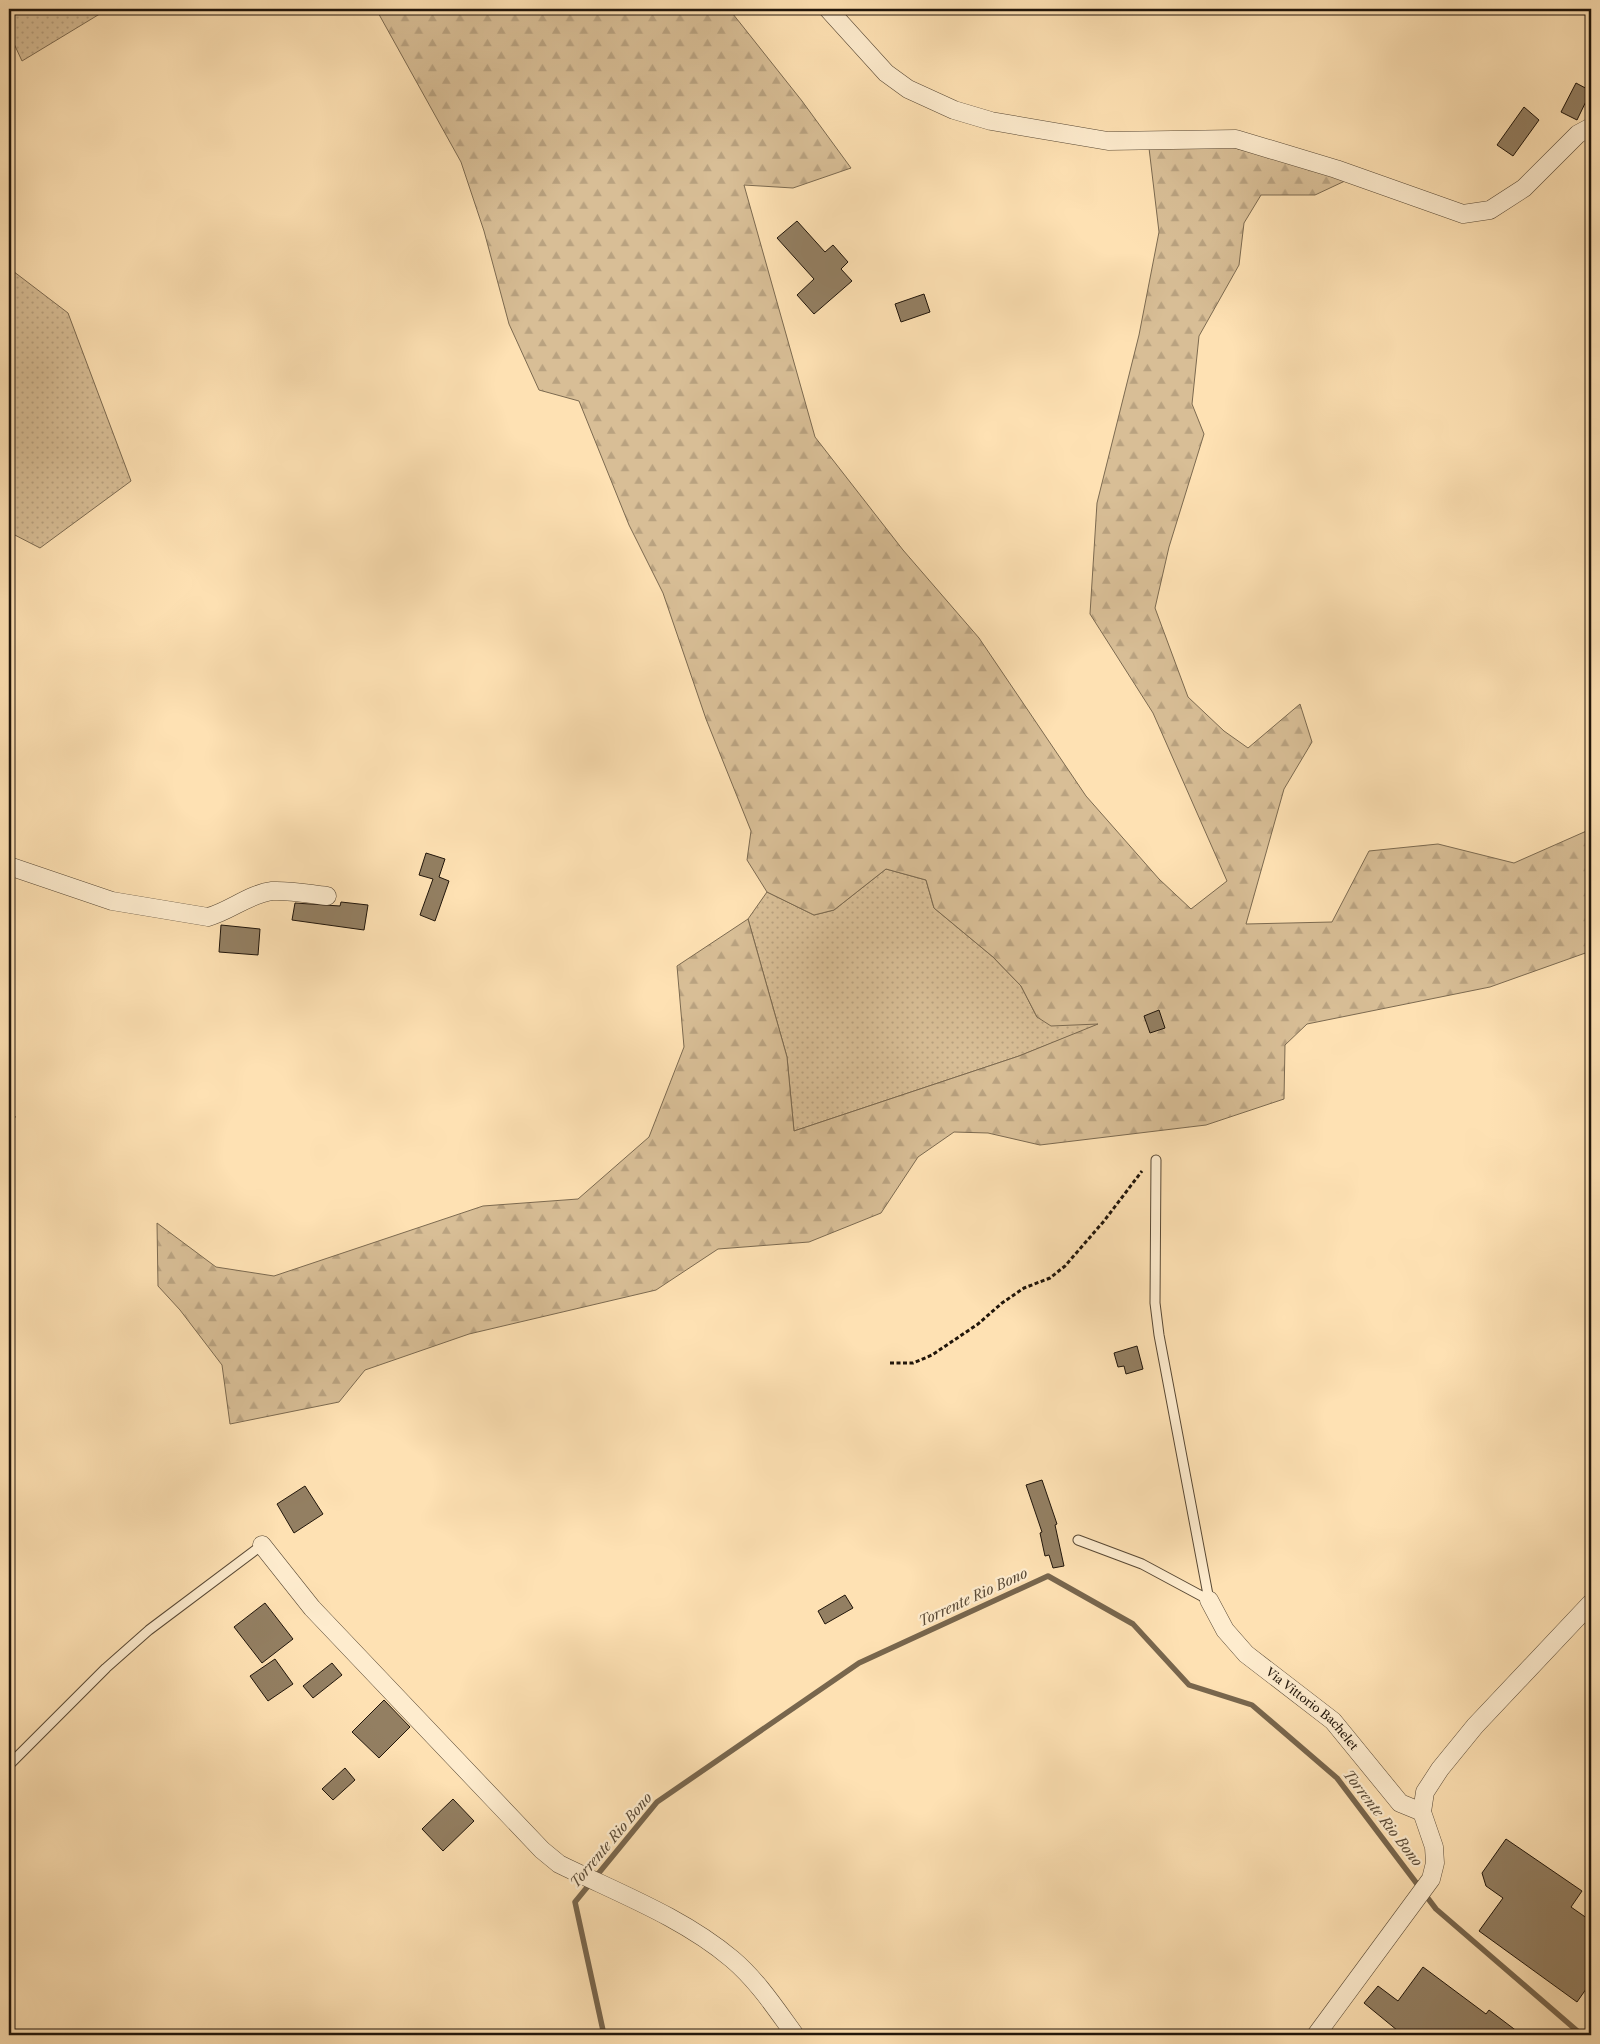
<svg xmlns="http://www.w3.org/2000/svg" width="1600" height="2044" viewBox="0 0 1600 2044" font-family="'Libre Caslon Text',serif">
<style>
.grass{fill:url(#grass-dots);stroke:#7c6a50}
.forest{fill:url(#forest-firs);stroke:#7c6a50}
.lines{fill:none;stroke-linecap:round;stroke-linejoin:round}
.stream{stroke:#78664d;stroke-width:5.5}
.building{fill:#937f62;stroke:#20150a}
.lane-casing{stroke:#584834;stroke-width:11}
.street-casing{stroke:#584834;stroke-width:19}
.path{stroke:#20150a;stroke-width:3;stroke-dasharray:4 2.5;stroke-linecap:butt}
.lane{stroke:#feecce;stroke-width:9}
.street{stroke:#feecce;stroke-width:18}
.rail{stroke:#20150a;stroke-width:4;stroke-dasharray:9 9;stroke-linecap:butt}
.labels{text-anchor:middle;stroke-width:4.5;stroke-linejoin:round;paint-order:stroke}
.street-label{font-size:12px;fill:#20150a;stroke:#feecce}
.water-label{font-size:14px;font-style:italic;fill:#5b4b37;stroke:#feecce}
</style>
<defs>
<pattern id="grass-dots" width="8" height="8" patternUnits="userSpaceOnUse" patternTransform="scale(1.25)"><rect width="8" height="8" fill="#d8be96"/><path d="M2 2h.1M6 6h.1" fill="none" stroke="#b9a280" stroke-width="1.8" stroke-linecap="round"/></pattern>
<pattern id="forest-firs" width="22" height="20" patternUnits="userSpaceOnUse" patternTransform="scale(1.25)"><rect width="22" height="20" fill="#d8be96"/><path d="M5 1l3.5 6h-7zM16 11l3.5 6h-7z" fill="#b9a280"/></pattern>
</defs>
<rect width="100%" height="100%" fill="#fee1b3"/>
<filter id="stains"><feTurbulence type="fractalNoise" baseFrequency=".004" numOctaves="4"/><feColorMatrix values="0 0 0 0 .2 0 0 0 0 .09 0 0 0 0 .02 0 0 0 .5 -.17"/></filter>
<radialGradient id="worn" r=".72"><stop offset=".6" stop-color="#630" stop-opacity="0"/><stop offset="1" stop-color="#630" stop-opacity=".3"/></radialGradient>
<path class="grass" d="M9,9h106l-12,3 -81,49 -13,-28z
M9,268l59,45 63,168 -91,67 -31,-16z
M886,869l40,11 8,28 59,49 28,29 16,31 63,7 -81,32 -225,75 -7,-74 -39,-138 19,-27 47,23 20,-5z"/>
<path class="forest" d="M376,9h353l73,92 49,67 -58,20 -49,-3 71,252 88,113 76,88 107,158 73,83 32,30 36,-28 -74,-168 -63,-99 7,-111 42,-168 20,-103 -10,-84 74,-3 47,12 77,23 -32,15h-54l-17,28 -5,42 -40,71 -7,68 12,30 -35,113 -14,61 33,89 36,34 24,17 52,-44 12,38 -28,47 -38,135 86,-2 37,-71 69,-7 76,19 77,-34v122l-101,36 -183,37 -22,21 -1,54 -78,26 -166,20 -52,-12 -34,-1 -36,25 -37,56 -72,29 -91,7 -62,41 -187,44 -104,36 -26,32 -109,22 -8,-59 -42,-55 -22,-24 -1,-63 59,44 58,9 209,-70 95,-7 71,-62 35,-90 -7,-81 71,-47 39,138 7,74 225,-75 79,-32 -47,2 -14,-9 -16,-31 -28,-29 -59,-49 -8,-28 -40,-11 -52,41 -20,5 -47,-23 -20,-32 4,-29 -45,-112 -43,-126 -34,-68 -50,-124 -40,-11 -30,-66 -25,-93 -23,-69z"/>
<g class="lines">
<path class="stream" d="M604,2035l-29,-133 82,-100 202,-139 189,-87 85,48 56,61 63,20 85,73 99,131 146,126"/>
</g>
<path class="building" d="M1576,83l15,8 -14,29 -16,-8z
M1524,107l15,13 -26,36 -16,-11z
M797,221l28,31 8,-7 15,17 -7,7 11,12 -38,33 -17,-19 17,-16 -37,-41z
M924,294l6,18 -29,10 -6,-18z
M426,853l19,6 -6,18 10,4 -14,40 -15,-6 13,-36 -14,-4z
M341,902l27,3 -4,25 -72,-10 3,-17 45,3z
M221,925l39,4 -2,26 -39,-3z
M1159,1010l6,18 -15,5 -6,-17z
M1137,1346l6,23 -17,5 -2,-8 -6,1 -4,-14z
M1042,1480l15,44 -2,1 9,41 -11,2 -4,-13 -4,1 -5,-23 2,-1 -16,-47z
M305,1486l18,28 -29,19 -17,-29z
M845,1595l8,13 -28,16 -7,-13z
M265,1603l28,36 -31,24 -28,-36z
M275,1659l18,25 -25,17 -18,-25z
M332,1663l10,12 -29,23 -10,-12z
M384,1700l26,27 -31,31 -27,-26z
M345,1768l10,12 -22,20 -11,-11z
M453,1799l21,22 -31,30 -21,-22z
M1506,1839l76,52 -11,16 20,14v61l-14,20 -98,-71 24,-33 -17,-12 -4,-13z
M1423,1967l63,47 3,-4 33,25h-119l-39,-32 14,-17 20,15z"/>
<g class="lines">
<g class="lane-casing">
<path id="lane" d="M1156,1160l-1,143 4,32 50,265
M1078,1540l64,24 67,36
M9,1765l97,-97 43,-38 113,-85"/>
</g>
<g class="street-casing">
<g id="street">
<path d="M828,9l58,64 22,16 46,21 37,11 117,20 128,-2 100,30 127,45 27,-4 34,-22 54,-54 13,-7"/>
<path d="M9,866l103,35 96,16c22,-6 41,-23 64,-26 18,-1 37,3 55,5"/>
<path d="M262,1545l50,63 230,242 17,14c59,29 123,53 173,95 25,21 44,50 63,76"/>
<path id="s1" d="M1209,1600l16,30 21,24 87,67 67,82 22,9"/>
<path d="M1316,2035l115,-156 4,-16 -1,-16 -12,-35 3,-20 15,-23 35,-43 116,-123"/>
</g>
</g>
<path class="path" d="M890,1363h23l19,-8 46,-31 24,-21 22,-15 26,-10 15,-12 39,-45 38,-50"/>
<use href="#lane" class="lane"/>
<use href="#street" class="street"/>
<path class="rail" d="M9,1106l2,-4
M9,1123l10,-14"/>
</g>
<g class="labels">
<g class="street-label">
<text dy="4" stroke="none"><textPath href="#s1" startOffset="152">Via Vittorio Bachelet</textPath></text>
</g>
<g class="water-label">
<text transform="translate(973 1597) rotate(-25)" y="5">Torrente Rio Bono</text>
<text transform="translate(1383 1818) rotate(52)" y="5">Torrente Rio Bono</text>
<text transform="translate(611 1840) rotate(-50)" y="5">Torrente Rio Bono</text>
</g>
</g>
<rect width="1600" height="2044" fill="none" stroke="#fee1b3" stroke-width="30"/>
<rect x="10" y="10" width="1580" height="2024" fill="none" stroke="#20150a" stroke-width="2.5"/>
<rect x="15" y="15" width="1570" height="2014" fill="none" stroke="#20150a"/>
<rect width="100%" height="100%" filter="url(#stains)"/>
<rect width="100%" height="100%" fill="url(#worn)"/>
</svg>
